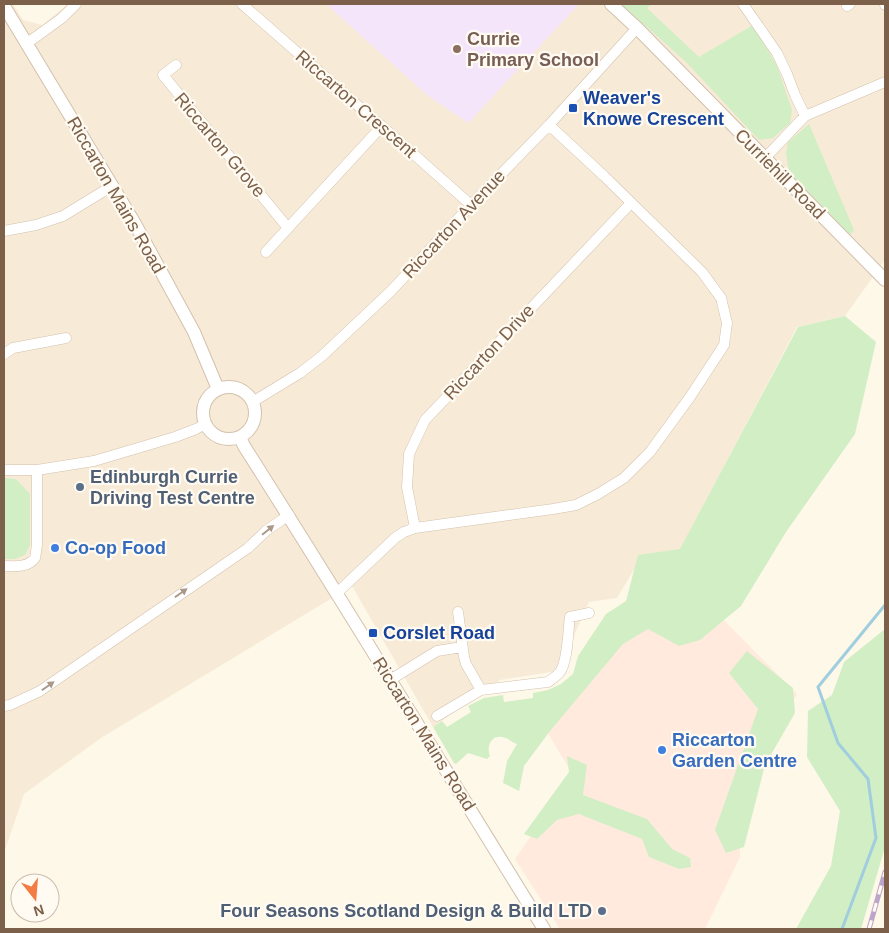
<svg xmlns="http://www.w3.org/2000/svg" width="889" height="933" viewBox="0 0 889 933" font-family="Helvetica,sans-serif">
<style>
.residential{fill:#f7ebd7}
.commercial{fill:#ffeadd}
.education{fill:#f5e5fb}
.green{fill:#d2eec5}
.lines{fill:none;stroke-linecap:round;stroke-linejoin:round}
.stream{stroke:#a0cede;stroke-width:3}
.minor-casing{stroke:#d3c1ad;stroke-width:11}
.tertiary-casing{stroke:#d3c1ad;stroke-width:14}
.minor{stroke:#fff;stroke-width:10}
.tertiary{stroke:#fff;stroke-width:12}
.rail-casing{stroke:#bda4cb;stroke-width:5}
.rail{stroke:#fffbf2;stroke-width:3;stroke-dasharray:9;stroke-linecap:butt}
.oneway{fill:#aa9889}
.education-dot{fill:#8d6e63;stroke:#fffbf2;stroke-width:2}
.transit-dot{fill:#1a4fb4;stroke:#fffbf2;stroke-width:2}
.service-dot{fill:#5c6f8a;stroke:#fffbf2;stroke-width:2}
.shop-dot{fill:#3f7fe0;stroke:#fffbf2;stroke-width:2}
.labels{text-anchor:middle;stroke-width:4.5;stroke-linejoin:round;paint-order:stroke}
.education-label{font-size:18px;font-weight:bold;fill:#785e54;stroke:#fffbf2;text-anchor:start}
.transit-label{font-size:18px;font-weight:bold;fill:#164399;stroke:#fffbf2;text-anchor:start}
.street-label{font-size:18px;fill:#7d6049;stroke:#fffbf2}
.service-label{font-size:18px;font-weight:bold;fill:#4e5e75;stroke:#fffbf2;text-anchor:start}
.shop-label{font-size:18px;font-weight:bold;fill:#366cbe;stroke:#fffbf2;text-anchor:start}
</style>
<rect width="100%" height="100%" fill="#fef8e9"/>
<path class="residential" d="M4,4h9l10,16 19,5 26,-21h817v256l-40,56 -48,11 -117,223 -39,8 -24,40 -28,4 -31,69 -58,9 -67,47 -81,-141 -251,152 -77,56 -20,59z"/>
<path class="commercial" d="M688,584l109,110 -58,105 1,58 -35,72h-145l-45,-70 58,-84 -30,-50 50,-86z"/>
<path class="education" d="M326,4h253l-111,119 -41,-28z"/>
<path class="green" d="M621,4h31l-5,4 52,49 54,-32 24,41 15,44 -2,13 -17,15 -14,2 -72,-77z
M809,124l45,106 -4,5 -61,-63 -3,-19 2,-11z
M845,316l31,26 -21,92 -69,98 -45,74 -41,34 -21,6 -31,-17 -25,15 -73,87 -26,35 -5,25 -16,-8 4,-22 10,-17c-6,-2 -9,-6 -15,-7 -11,-2 -16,10 -12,19l-3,3 -19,-6 -12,11 -2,-1 -21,-36 9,-6 5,6 24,-15 -3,-6 16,-8 19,-3 1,7 29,-4v-5l15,-3 13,-6 12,-10 5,-18 28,-42 20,-13 12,-46 42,-6 118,-222z
M4,478l12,1 14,15v51l-5,10 -10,4h-11z
M885,629v218l-24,82h-65l35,-63 9,-55 -33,-54 1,-46 24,-16 12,-33z
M747,651l46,37 2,25 -30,52 -21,82 -18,6 -11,-23 43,-121 -29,-36z
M567,756l20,9 -4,30 64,24 25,30 18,9 1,9 -12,2 -30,-12 -7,-18 -63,-25 -22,6 -20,19 -13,-5 45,-62z"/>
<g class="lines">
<path class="stream" d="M842,929l34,-91 -8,-59 -30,-36 -20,-56 67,-82"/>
<g class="minor-casing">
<path id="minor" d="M242,4l122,107 18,15 89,79
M743,4l34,49 10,21 8,21 10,21
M885,4v1
M847,6l3,-2
M26,44l36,-26 14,-14
M176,65l-13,10 125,153 94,-102
M765,158l40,-42 80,-34
M4,231l32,-6 27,-9 49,-30
M266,252l22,-24
M4,354l9,-6 53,-10
M254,401l46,-28 22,-17 69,-65 80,-86 78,-80 88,-97
M4,470h33l57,-9 81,-24 21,-8 9,-5
M415,528l-8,-41 2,-33 16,-34 206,-217
M4,566c10,0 24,2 31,-8 1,-3 1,-9 2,-13v-75
M337,593l58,-55 9,-6 11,-4 138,-19 23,-4 22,-11 26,-16 26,-26 40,-55 34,-52 3,-22 -6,-25 -19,-26 -98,-96 -55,-51
M458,612l6,45 2,7 15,26 67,-8c4,-3 9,-6 12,-10 8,-11 8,-42 10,-55l19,-4
M390,680l47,-29 25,-4
M4,706l6,-1 30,-14 208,-143 19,-18 22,-15
M437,716l44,-26"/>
</g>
<g class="tertiary-casing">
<path id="tertiary" d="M611,4l26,24 248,252
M4,6l130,216 60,110 24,57
M203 413a26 26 0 1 1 52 0a26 26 0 1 1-52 0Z
M240,437l4,9c102,160 200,322 300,483"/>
</g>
<use href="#minor" class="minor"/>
<use href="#tertiary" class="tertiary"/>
<g class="rail-casing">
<path id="rail" d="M869,929l16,-57"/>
</g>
<use href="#rail" class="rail"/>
</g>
<defs><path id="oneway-solid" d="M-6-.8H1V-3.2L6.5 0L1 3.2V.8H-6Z" transform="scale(1.25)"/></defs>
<g class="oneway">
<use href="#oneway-solid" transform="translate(268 530) rotate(-39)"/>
<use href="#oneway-solid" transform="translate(181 593) rotate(-35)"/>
<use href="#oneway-solid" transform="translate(48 686) rotate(-35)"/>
</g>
<circle class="education-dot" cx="457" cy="49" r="5"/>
<g class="transit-dot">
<rect x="568" y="103" width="10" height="10" rx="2.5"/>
<rect x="368" y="628" width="10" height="10" rx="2.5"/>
</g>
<g class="service-dot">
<circle cx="80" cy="487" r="5"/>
<circle cx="602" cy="911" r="5"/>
</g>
<g class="shop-dot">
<circle cx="55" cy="548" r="5"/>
<circle cx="662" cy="750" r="5"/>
</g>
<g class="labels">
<g class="education-label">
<text x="467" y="45">Currie<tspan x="467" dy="21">Primary School</tspan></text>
</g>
<g class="transit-label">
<text x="583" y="104">Weaver's<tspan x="583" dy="21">Knowe Crescent</tspan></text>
<text x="383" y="639">Corslet Road</text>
</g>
<g class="street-label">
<text transform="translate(356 104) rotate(41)" y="6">Riccarton Crescent</text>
<text transform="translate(220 145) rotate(50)" y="6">Riccarton Grove</text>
<text transform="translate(780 174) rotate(45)" y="6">Curriehill Road</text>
<text transform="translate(116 195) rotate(60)" y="6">Riccarton Mains Road</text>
<text transform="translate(454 224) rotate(-47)" y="6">Riccarton Avenue</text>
<text transform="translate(489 352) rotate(-47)" y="6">Riccarton Drive</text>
<text transform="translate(424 734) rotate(58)" y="6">Riccarton Mains Road</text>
</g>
<g class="service-label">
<text x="90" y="483">Edinburgh Currie<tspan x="90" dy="21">Driving Test Centre</tspan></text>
<text x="592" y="917" text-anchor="end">Four Seasons Scotland Design &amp; Build LTD</text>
</g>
<g class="shop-label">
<text x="65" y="554">Co-op Food</text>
<text x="672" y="746">Riccarton<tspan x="672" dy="21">Garden Centre</tspan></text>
</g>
</g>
<rect width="889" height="933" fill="none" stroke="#7d6049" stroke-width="10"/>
<g transform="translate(35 898) rotate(163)"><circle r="24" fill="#fffbf2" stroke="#cbbdae"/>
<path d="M0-4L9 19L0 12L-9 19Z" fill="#f37c44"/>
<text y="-8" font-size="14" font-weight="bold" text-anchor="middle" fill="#7d6049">N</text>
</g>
</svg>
